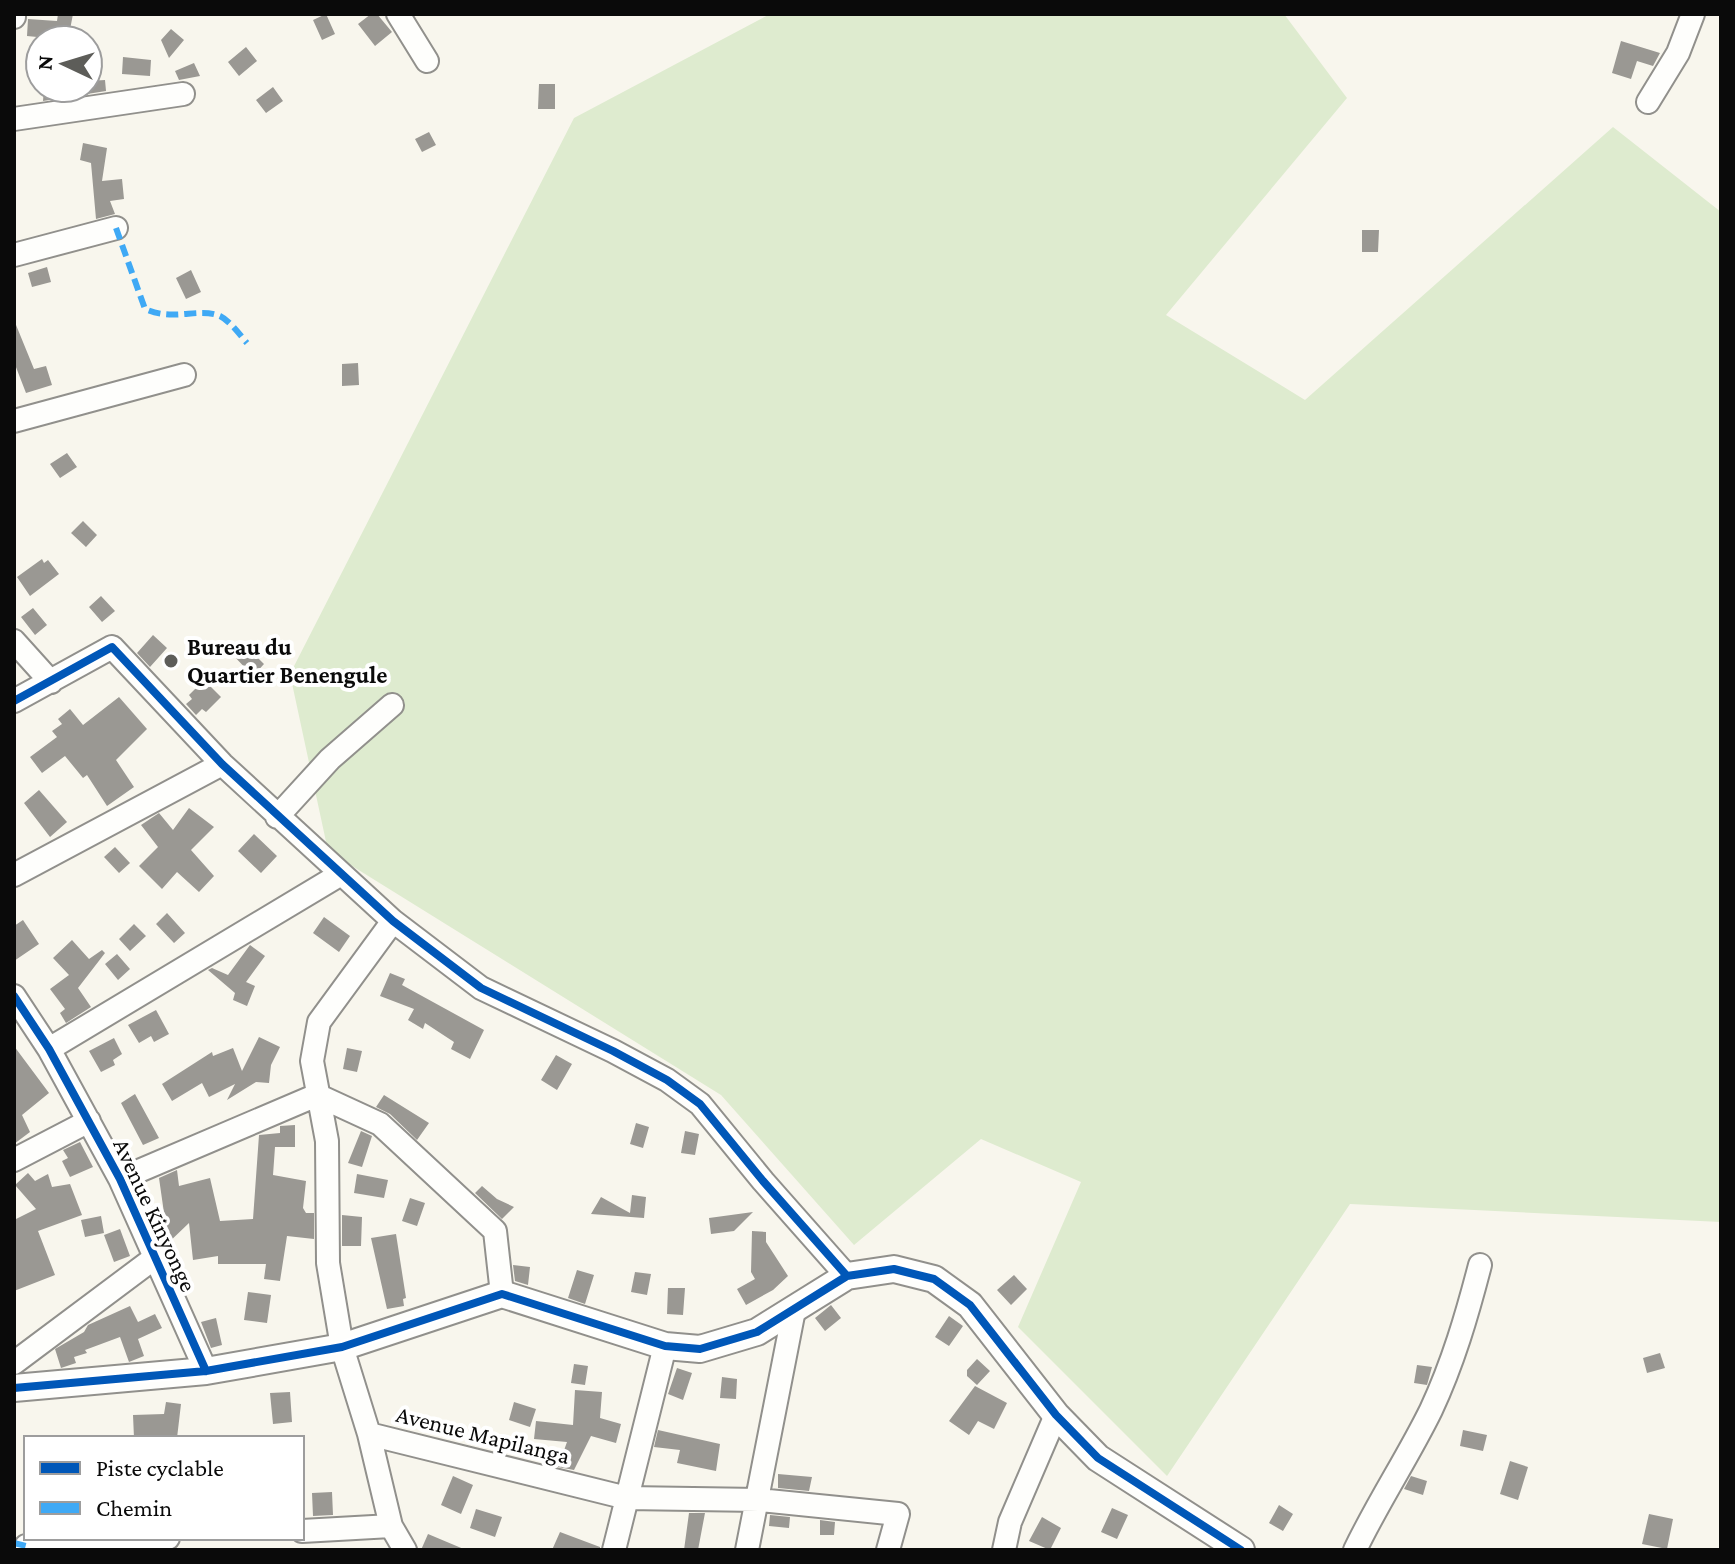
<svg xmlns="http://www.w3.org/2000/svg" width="1735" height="1564" viewBox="0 0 1735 1564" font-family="'Crimson Pro',serif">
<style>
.green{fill:#deebcf}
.building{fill:#9a9893}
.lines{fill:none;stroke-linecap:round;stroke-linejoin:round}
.minor-casing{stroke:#91908c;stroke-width:26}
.tertiary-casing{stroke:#91908c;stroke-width:30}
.minor{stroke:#fefefc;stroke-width:22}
.tertiary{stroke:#fefefc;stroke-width:26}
.quiet{stroke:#3fa9f5;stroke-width:6;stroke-dasharray:12 6;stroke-linecap:butt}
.cycleway-casing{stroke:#fff;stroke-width:13}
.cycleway{stroke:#0057b8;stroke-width:8}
.poi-dot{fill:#5d5d59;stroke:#fff;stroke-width:3}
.labels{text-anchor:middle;stroke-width:8;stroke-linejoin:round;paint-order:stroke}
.poi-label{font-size:24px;font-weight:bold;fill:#0a0a0a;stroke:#fff;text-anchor:start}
.street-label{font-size:24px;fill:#0a0a0a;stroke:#fff}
</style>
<rect width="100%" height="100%" fill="#f8f6ed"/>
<path class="green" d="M770,14h514l63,84 -181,217 139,85 308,-273 108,85v1010l-371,-18 -183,272 -149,-149 63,-145 -100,-43 -127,106 -133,-150 -393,-244 -38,-177 284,-556z"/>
<path class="building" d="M58,14h15l-5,26 -41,-4 1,-17 29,2z
M326,14l9,20 -13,6 -9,-20z
M371,14h6l15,18 -17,14 -17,-22z
M171,29l13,11 -15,18 -8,-18z
M1621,41l39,12 -7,13 -16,-5 -6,18 -19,-6z
M246,47l11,14 -18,15 -11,-14z
M123,57l28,3 -1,16 -28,-2z
M194,63l6,13 -21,4 -4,-9z
M105,80l1,11 -63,10 1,-13h44v-7z
M539,84h16v25h-17z
M273,87l10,14 -17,12 -10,-13z
M429,132l7,13 -14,7 -7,-13z
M83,143l24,5 -5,33 20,-2 2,20 -14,2 5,13 -19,5 -5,-56 -11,-3z
M1362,230h17l-1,22h-16z
M47,267l4,15 -19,5 -4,-14z
M191,270l10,22 -15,7 -10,-21z
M14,320l20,49 12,-3 6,19 -26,8 -12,-31z
M358,363l1,22 -17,1v-22z
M67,453l10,14 -17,11 -10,-14z
M83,521l14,14 -11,12 -15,-14z
M42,559l2,4 4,-3 11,14 -29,22 -13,-19z
M101,596l14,15 -13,11 -13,-15z
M33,608l14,17 -12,10 -14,-18z
M153,635l14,13 -17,19 -13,-14z
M241,641l23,23 -11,12 -23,-24z
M204,680l17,17 -15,15 -4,-3 -6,6 -10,-11 6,-5 -3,-4z
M119,697l28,32 -31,31 18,27 -27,19 -20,-31 -4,3 -18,-22 -23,17 -12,-16 27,-20 -5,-6 10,-7 -4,-5 12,-10 13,16z
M39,790l28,32 -17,15 -26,-34z
M189,808l25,19 -23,23 23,26 -15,16 -22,-20 -15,17 -23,-23 19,-19 -17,-22 18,-12 14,17z
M254,834l23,22 -16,17 -23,-22z
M115,847l15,16 -11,10 -15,-16z
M167,913l18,20 -11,10 -18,-19z
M324,917l26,19 -11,16 -26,-19z
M23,920l16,24 -25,17v-35z
M134,924l12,12 -16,15 -11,-12z
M72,940l17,19 13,-9 3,3 -27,35 13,19 -25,16 -6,-10 5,-4 -15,-20 19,-14 -16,-17z
M250,945l15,11 -19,26 9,4 -8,20 -14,-6 2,-7 -27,-23 4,-2 16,7z
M117,954l13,15 -12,11 -13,-16z
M390,973l15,6 -3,6 82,45 -14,29 -19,-10 3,-7 -29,-19 -2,6 -15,-9 6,-11 -34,-13z
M156,1010l13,24 -15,8 -3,-6 -12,7 -11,-18z
M259,1037l21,10 -9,18 -2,18 -13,-1 -29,18 8,-16 -26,13 -7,-14 -30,18 -10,-17 50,-32 1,4 20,-8 9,23z
M114,1038l8,16 -9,6 2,5 -14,7 -12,-21z
M14,1046l35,47 -27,22 8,17 -16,12z
M347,1048l15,3 -5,21 -14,-3z
M556,1055l16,9 -15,26 -16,-10z
M135,1094l24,44 -16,7 -22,-42z
M384,1095l45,28 -12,17 -27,-26 -14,-7z
M636,1123l13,4 -6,21 -13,-4z
M295,1125v22h-20l-2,28 33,6 -3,27 3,5h8v26l-27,-3 -7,45 -16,-2 2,-15h-48v-8l-25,4 -4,-37 -24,23 -10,-23 10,-3 -6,-42 18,-8 2,16 31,-8 10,43 33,-2 6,-84 21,-2v-7z
M361,1131l11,5 -10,31 -14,-4z
M685,1131l14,3 -4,21 -14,-2z
M80,1142l13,25 -23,10 -8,-16 6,-3 -5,-8z
M28,1173l7,8 13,-7 4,13 18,-3 12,31 -44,16 17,44 -41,16v-71l22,-11 -21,-24z
M357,1174l31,6 -4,18 -30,-5z
M482,1186l15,13 17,8 -12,12 -27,-26z
M632,1195l14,2 -2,21 -53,-4 10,-17 29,16z
M410,1198l15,5 -8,23 -15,-5z
M753,1212l-19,19 -23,3 -2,-16z
M342,1215l20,2 -1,29h-19z
M101,1216l3,17 -19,4 -4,-17z
M120,1229l10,27 -16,6 -10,-27z
M752,1231l14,1v10l22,34 -15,14 -27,15 -9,-16 18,-10 -4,-7z
M396,1234l10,64 -3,1 1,7 -17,3 -16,-71z
M513,1265l17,2 -2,18 -13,-4z
M577,1270l17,5 -9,29 -17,-6z
M635,1272l16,2 -4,21 -16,-3z
M1014,1275l13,14 -16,16 -14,-15z
M668,1288h17l-2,27 -16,-1z
M248,1292l23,3 -4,28 -23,-3z
M831,1305l10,13 -16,13 -10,-13z
M130,1306l8,16 17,-8 7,14 -24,11 6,17 -15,6 -9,-25 -35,13 2,3 -13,4 2,6 -15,5 -6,-19 29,-17 4,-7z
M949,1316l14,10 -14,20 -14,-9z
M216,1318l6,27 -11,3 -10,-26z
M1660,1353l5,15 -18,5 -4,-15z
M977,1359l13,12 -13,14 -10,-9v-6z
M574,1364l14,2 -3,19 -14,-2z
M1417,1365l15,2 -5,18 -13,-2z
M677,1368l15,5 -9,27 -15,-6z
M722,1377l15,2 -1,20 -16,-1z
M975,1386l32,17 -13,26 -16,-8 -9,14 -20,-14z
M575,1390l27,2 -2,26 21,6 -5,19 -25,-7 -17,34 -16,-3 9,-25 -33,-3 2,-18 37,4z
M290,1392l2,30 -19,2 -3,-31z
M166,1402l15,2 -4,34h-43l-1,-23 31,-1z
M514,1402l22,7 -6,18 -21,-7z
M658,1430l62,14 -4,27 -39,-8 3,-13 -26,-3z
M1463,1430l24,5 -4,16 -23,-5z
M1510,1461l18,6 -10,33 -18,-6z
M778,1474l34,3 -3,14 -31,-3z
M453,1476l20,9 -12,29 -20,-9z
M1411,1476l16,5 -4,14 -19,-6z
M332,1492l1,23 -20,1 -1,-23z
M1279,1505l14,9 -10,17 -14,-8z
M1112,1508l16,7 -11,24 -16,-7z
M476,1509l26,8 -7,20 -25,-9z
M689,1513h16l-7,37h-14z
M1649,1514l24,5 -6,30 -25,-5z
M770,1515l20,2 -1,11 -20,-2z
M1042,1517l19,11 -11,22 -21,-9z
M820,1520l15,2 -1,13h-14z
M560,1532l40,15v3h-48z
M428,1534l38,16h-45z"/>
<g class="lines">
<g class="minor-casing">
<path id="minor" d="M398,14l29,47
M14,17v-3
M1648,102l30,-49 15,-39
M14,119l169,-25
M14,255l102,-27
M14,421l170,-46
M14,641l37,41
M14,701l98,-54 110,117 171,157 88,67 132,63 54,29 33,24 63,77 84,95
M277,817l53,-58 62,-54
M14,875l208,-111
M393,921l-74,101 -7,39 15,80 1,122 14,84 27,87 258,64 132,2 139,14 -10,36
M14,996l35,53 71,130 86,192
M49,1049l292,-175
M14,1160l75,-39
M120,1179l197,-84 63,29 115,107 7,63
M14,1363l139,-104
M369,1434l22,92 14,24
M302,1531l89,-5
M26,1546l142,-8
M614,1550l51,-204
M747,1550l47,-240
M1004,1550l6,-28 46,-107
M1355,1550c23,-48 53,-93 76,-140 22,-47 36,-95 49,-145"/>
</g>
<g class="tertiary-casing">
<path id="tertiary" d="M14,1388l192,-17 136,-24 160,-53 163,52 35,3 57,-17 90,-56 47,-7 40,10 36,26 86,110 42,43 143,92"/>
</g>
<use href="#minor" class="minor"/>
<use href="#tertiary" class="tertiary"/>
<path class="quiet" d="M116,228l29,81c29,13 53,-2 75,7 10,5 20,19 27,27
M14,1543l12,3"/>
<g class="cycleway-casing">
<path id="cycleway" d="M14,701l98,-54 110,117 171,157 88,67 132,63 54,29 33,24 63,77 84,95
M14,996l35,53 71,130 86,192
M14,1388l192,-17 136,-24 160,-53 163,52 35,3 57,-17 90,-56 47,-7 40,10 36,26 86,110 42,43 143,92"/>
</g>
<use href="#cycleway" class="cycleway"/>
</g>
<circle class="poi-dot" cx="171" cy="661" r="8"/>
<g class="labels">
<g class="poi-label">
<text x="187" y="655">Bureau du<tspan x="187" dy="28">Quartier Benengule</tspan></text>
</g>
<g class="street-label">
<text transform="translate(155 1215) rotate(65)" y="8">Avenue Kinyonge</text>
<text transform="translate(483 1435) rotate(14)" y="8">Avenue Mapilanga</text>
</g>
</g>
<rect width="1735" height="1564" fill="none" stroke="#0a0a0a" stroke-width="32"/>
<rect x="24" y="1436" width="280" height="104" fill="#ffffff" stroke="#9d9d9d" stroke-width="2"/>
<rect x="40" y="1462" width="40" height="12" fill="#0057b8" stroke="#9d9d9d" stroke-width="2"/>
<text x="96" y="1476" font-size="24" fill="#0a0a0a">Piste cyclable</text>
<rect x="40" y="1502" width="40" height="12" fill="#3fa9f5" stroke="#9d9d9d" stroke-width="2"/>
<text x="96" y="1516" font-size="24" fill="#0a0a0a">Chemin</text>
<g transform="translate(64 64) rotate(274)"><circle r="38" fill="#ffffff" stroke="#9d9d9d" stroke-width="2"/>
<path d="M0-6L14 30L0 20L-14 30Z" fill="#5d5d59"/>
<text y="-12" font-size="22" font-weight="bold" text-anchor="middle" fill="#0a0a0a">N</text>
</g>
</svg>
